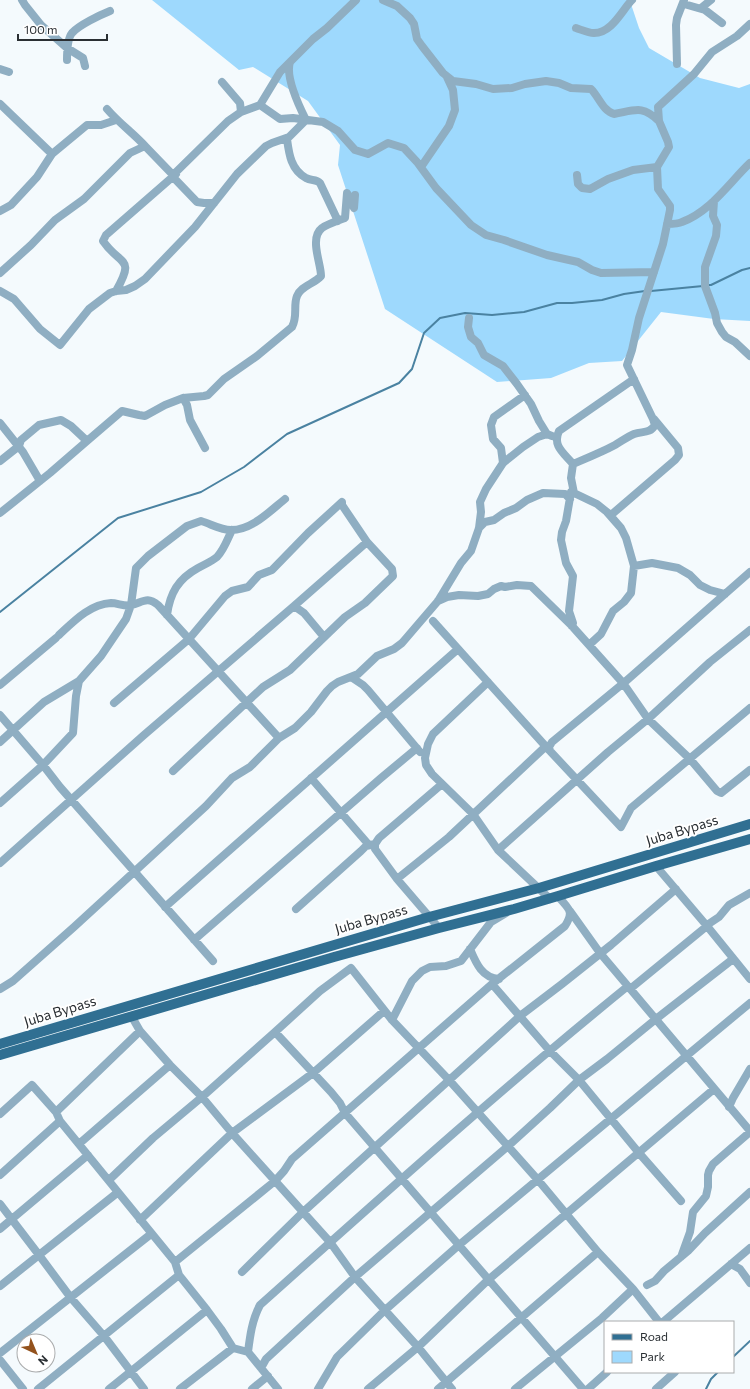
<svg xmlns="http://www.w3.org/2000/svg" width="750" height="1389" viewBox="0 0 750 1389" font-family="Commissioner,sans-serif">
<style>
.green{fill:#9ed9fd}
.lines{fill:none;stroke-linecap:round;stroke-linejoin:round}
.stream{stroke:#4a82a1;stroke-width:2}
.minor{stroke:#8faec2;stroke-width:8}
.major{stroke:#306f92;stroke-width:10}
.labels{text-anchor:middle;stroke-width:4;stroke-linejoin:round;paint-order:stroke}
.street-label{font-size:14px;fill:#2a2f33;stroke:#fff}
</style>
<rect width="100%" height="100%" fill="#f4fafd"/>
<path class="green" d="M152,0h480l-1,4 8,24 10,20 51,30 39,10 11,-4v237l-36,-2 -53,-7 -39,49 -33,2 -38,15 -54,4 -112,-73 -47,-144 2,-20 -32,-44 -55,-34 -14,3z"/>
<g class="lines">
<path class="stream" d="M707,285h4l31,-15 8,-2
M651,291l52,-5
M0,612l118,-94 83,-26 43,-25 43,-33 112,-51 13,-14 12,-36 16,-15 25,-5 27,2 32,-3 33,-9h15l30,-3 22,-6 21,-3
M733,1357l17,-16
M706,1389l5,-10 7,-7"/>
<path class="minor" d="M22,0l3,5 16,20 26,23 16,10 2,8
M383,0l14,6 13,12 4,6 3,15 5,7 21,27 10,8 23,3 17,5 19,-1 13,-4 21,-3 13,2 12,5 20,1c8,8 12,22 23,25 22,-4 28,-9 45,7
M684,4l21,6 17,13
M701,8l10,-8
M576,28c6,2 12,5 18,5 18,0 28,-23 38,-33
M67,60c0,-8 0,-21 5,-27 7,-8 28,-18 38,-22
M677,64l-1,-39 1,-7 7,-18
M0,69l9,3
M222,82l18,21 1,9
M0,104l52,50
M260,105l20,14 13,-1 30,4 15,9 17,19 13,4 20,-11 16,5 13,14 19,26 35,37 15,10 18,5 43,15 31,7 14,8 9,3 53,-1
M107,109c12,14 26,24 38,37
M287,139c2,15 4,31 19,39 5,3 10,1 14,5l18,38
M421,167l28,-41 6,-16 -2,-20 -6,-13
M577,175l1,9 4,4 8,1 18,-10 25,-9 24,-3
M173,177l24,25 7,1h10
M714,201l-1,15 4,9 -1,11 -11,31v19l10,27 2,10 5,9 4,5 9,5 15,14
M0,211l11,-6 26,-28 15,-23 35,-29h14l15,-5
M667,224c5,0 11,0 15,-2 29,-11 47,-39 68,-59
M0,273l31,-28 24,-25 29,-21 46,-46 15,-7 28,29 55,-54 13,-9 19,-7 20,-33 33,-33 14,-11 29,-28
M0,291l14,8 26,30 20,16 29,-36 21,-16 6,-2 10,-1 9,-4 10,-7 50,-52 42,-53 29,-28 6,-3 17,-6 17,-17c-7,-14 -21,-43 -16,-58
M116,291c20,-35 4,-25 -13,-50l3,-6 70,-61
M469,318l-1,9 3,10 7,6 6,12 19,11 14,18 14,20 8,17 8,13 5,2
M183,398l4,7 3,15 15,28
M0,423l23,29 17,29
M0,461l19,-15 2,-6 18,-15 22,-5 10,6 16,15 35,-30 17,4 6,1 20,-11 18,-7 21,-2 4,-1 16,-16 33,-23 35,-29c6,-11 1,-21 5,-31 4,-10 17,-12 24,-20 0,-13 -12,-38 1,-48 6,-4 15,-7 23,-10l2,-25 7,15 1,-13
M503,463l-2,-15 -8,-9 -2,-14 3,-8 31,-22
M573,464c14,-6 29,-12 42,-19 7,-4 12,-8 19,-11 8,-3 16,0 21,-9l-2,-6 -26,-54 5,-15 7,-32 24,-74 7,-34v-4l-12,-17 -1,-22 12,-20 -1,-5 -9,-21 -1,-14 36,-33 18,-22 25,-16 13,-12
M574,493l-3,-15 2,-14c-9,-11 -21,-18 -14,-33l75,-52
M0,513l50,-40 37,-32
M611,515l64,-55 4,-5 -1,-7 -24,-29
M479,528l6,-6 9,-2 10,-7 12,-5 11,-8 16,-7 22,1 5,5
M634,566l18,-3 26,5 12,7 10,10 10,5 15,4
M750,572l-124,109 -74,61 -3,5 1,4 71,76 10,-19 119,-100
M438,601l9,-4 12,-2 19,1 10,-2 6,-5 7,-3 4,1 12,-2 14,1 41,40 51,57 25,36 42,40 27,32 4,2 29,-23
M294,606l73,-64
M167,615c3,-22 11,-36 31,-47 7,-4 13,-6 19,-11 7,-7 11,-19 15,-27
M433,621l116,129
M572,626l1,-3 -4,-12 4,-35 -7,-13 -5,-23 1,-8 4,-11 5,-29 3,1 23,11 10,8 14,16 5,10 8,28 -3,27 -7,9 -11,9 -12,23 -12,11
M59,635c14,-13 31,-31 52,-32 7,0 14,4 21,2 11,-3 15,-9 26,0l121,133
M351,677l12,8 5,5 52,62
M488,682l-55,52 -5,10 -3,14 1,7 6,9 41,40 25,36 52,49
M0,685l56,-47
M114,703l75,-64 36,-43 7,-5 16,-4 11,-12 13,-5 36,-37 34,-31v3l25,37 25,27 1,7 -28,27 -20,14 -55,53 -27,17 -90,84
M0,715l43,50 -43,38
M0,742l44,-40 35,-21
M311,778l58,67
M498,850l110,-98 40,-33 62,-57 40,-32
M0,863l144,-128 150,-129 10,7 20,24
M656,866l51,60 43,53
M397,879l52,-42 95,-89
M165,907l293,-258
M296,909l65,-58 5,-5 9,-2
M570,911l30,42 150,178
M707,925l12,-8 10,-12 21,-12
M439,928l-42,-49 -22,-30v-5l4,-6 63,-54
M194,940l187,-162 36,-30
M470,949c6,14 12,29 29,30
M213,961l-153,-174 -17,-22 30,-32 3,-37 3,-15 22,-25 25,-37 5,-14 5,-37 12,-12 39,-30 14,-5c10,3 20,9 30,9 21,0 39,-19 54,-31
M492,984l57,66 30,30 60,73 42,48
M0,989l13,-8 61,-54 132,-121 26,-28 18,-11 29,-29 16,-10 16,-16 16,-21 5,-5 6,-4 20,-8 19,-18 17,-7 8,-6 36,-42 23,-38 10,-12 8,-23 2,-16 -1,-10 6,-13 17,-26 20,-16 15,-10 9,-3
M630,989l77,-63
M132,1017l8,14 30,34 32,32 30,36 98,109 25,35 63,70 34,42
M392,1020l20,-39 10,-10 8,-4 16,-1 15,-5 30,-39 15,-9
M729,1107l4,-9 17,-29
M56,1112l84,-81
M0,1114l32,-29 24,27 4,9 115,141 4,13 28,35 14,19 12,19 15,4 30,37
M80,1143l90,-78
M0,1175l60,-54
M109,1180l44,-42 49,-41 73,-65
M0,1204l39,51 32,43 33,38 40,53
M140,1220l92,-87 81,-60 71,-62
M0,1229l88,-74
M681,1257l9,-25 3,-20 13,-16 2,-9v-12l1,-4 4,-7 8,-7 29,-25
M175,1262l100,-81 9,-10 8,-12 200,-175 73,-58c10,-16 3,-17 -7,-30
M731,1264l9,5 10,14
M242,1272l60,-59 218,-197 42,-32 49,-39 65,-56
M647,1285l8,-4 9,-10 24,-20 17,-18 45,-41
M0,1286l117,-93
M663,1322l87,-74
M248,1352c2,-16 4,-32 12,-47 121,-108 242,-217 368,-319
M0,1353l151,-119
M0,1360l23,29
M261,1368l5,-9 89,-82 152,-130 43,-39 29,-28 28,-21 49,-40 77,-60
M38,1389l141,-114
M109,1389l98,-79
M180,1389l53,-41
M252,1389l16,-13
M318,1389l19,-32 47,-46 75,-66 291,-242
M368,1389l50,-42 70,-67 226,-191
M438,1389l160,-137
M515,1389l87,-71 31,-29
M583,1389l-238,-276 -5,-10 -9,-11 -56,-60 45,-41 31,-23 41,52 57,60 89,100 60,72 35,37 26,33
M588,1389l19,-17
M656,1389l19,-17"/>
<path class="major" d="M0,1044l429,-127 110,-29 211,-64
M0,1055l334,-98 105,-29 75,-19 44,-13 98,-30 94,-27"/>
</g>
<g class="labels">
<g class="street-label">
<text transform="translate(682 830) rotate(-17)" y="5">Juba Bypass</text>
<text transform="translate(371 919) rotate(-16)" y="5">Juba Bypass</text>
<text transform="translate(60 1011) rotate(-17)" y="5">Juba Bypass</text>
</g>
</g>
<rect x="604" y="1321" width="130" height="52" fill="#ffffff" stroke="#aaacad"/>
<rect x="612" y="1334" width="20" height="6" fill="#306f92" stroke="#aaacad"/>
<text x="640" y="1341" font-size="12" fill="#2a2f33">Road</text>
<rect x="612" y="1351" width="20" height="12" fill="#9ed9fd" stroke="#aaacad"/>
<text x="640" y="1361" font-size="12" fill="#2a2f33">Park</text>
<g transform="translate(36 1353) rotate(136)"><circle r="19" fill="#ffffff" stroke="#aaacad"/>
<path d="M0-3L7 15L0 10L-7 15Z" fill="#93521d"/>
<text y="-6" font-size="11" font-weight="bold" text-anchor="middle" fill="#2a2f33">N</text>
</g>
<path d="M18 34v6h89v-6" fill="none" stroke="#2a2f33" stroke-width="2"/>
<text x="24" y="34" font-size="12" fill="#2a2f33" stroke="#ffffff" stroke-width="3" paint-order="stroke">100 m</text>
</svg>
